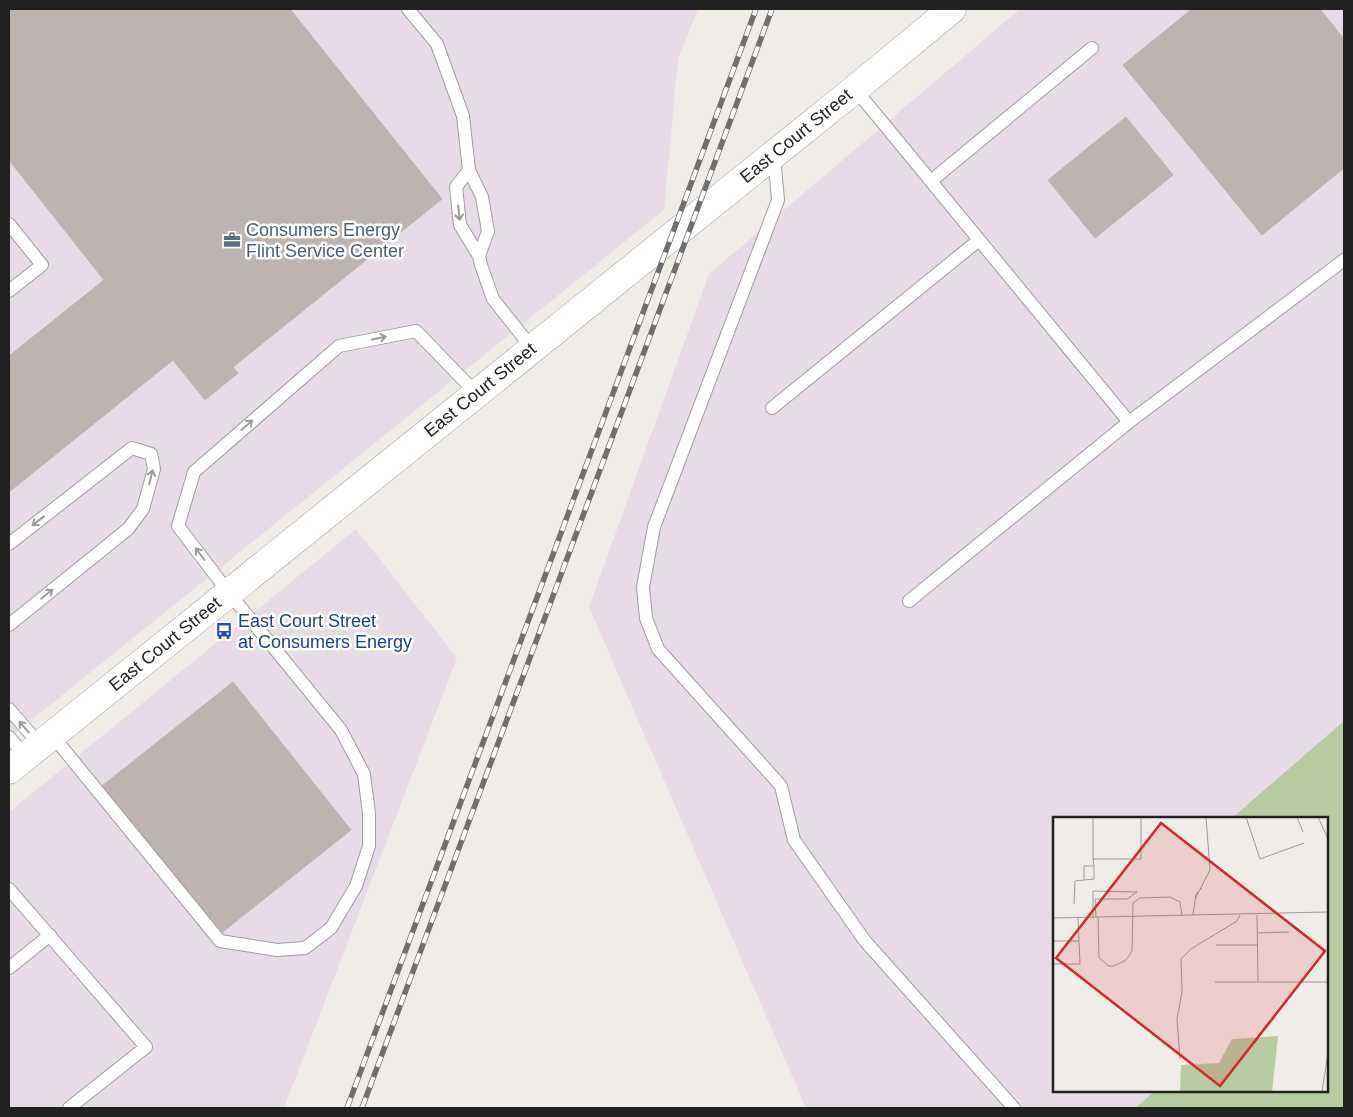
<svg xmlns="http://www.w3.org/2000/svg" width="1353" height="1117" viewBox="0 0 1353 1117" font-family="Helvetica,sans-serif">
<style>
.industrial{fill:#e8dbe8;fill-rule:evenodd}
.forest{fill:#b6cba1}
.building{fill:#bdb4b1;stroke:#c0b1ac}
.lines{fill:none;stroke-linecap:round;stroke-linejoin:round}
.service-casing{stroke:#9e9e9e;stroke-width:14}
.tertiary-casing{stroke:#9e9e9e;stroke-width:29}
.service{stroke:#fff;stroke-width:12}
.tertiary{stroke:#fff;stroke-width:28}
.rail-casing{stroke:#6f6f6f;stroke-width:5.5}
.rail{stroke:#fff;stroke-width:4;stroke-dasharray:11;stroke-linecap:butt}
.oneway{stroke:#9b9b9b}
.labels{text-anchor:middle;stroke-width:5;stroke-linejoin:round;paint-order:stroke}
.street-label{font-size:18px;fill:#212121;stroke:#fff}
.service-label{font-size:18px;fill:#4e5e75;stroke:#fff;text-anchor:start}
.transit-label{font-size:18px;fill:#164399;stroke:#fff;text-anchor:start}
.inset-road{fill:none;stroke:#9d9b98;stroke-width:1}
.view{fill:#d62828;fill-opacity:0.15;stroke:#d62828;stroke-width:2.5}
.inset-edge{fill:none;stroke:#212121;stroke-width:2.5}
</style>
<rect width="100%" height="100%" fill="#f0ece8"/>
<path class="industrial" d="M9,9h689l-20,50 -14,151 -655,528z
M1020,9h324v1099h-538l-217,-501 120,-333zM1054,818h273v273h-273z
M356,529l101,129 -173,450h-275v-296z"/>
<path class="forest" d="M1344,721v387h-209l20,-17h172v-273h-95z"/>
<path class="building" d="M9,9h281l152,190 -209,168 5,6 -33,27 -32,-40 -164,132v-136l95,-76 -95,-120z
M1192,9h128l24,30v129l-82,67 -139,-170z
M1126,117l47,58 -78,63 -47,-58z
M233,682l118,148 -131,104 -118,-148z"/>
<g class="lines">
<g class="service-casing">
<path id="service" d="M408,9l29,35 26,72 6,54 13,27 6,34 -9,25
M855,89l274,333
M774,155l4,45 -124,327 -11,60 3,31 12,31 123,137 13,54 71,101 149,167
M469,170l-13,17 4,38 19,31 2,9 12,34 39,49
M931,181l161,-133
M9,224l33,41 -33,26
M772,408l207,-168
M9,544l123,-96 19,6 3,15 -11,40 -15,20 -119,96
M909,601l220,-179 215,-162
M9,709l31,36
M52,735l168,206 57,9 28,-2 26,-20 25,-42 13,-40v-33l-5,-39 -23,-44 -112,-137 -51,-67 16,-54 145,-126 77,-15 60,62
M9,737l17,20
M9,889l137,158 -77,61
M9,968l41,-33"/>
</g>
<g class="tertiary-casing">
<path id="tertiary" d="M9,770l846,-681 97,-80"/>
</g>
<use href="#service" class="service"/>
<use href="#tertiary" class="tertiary"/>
<g class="rail-casing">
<path id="rail" d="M347,1108l409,-1099
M362,1108l410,-1099"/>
</g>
<use href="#rail" class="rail"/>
</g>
<defs><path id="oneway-shaft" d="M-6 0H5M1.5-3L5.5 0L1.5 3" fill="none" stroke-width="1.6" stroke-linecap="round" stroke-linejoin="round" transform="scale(1.25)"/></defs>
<g class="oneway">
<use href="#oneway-shaft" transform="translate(459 213) rotate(84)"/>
<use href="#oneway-shaft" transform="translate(379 338) rotate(-11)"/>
<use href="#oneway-shaft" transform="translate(247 425) rotate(-41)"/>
<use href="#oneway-shaft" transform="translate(151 477) rotate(-76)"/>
<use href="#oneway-shaft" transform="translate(38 521) rotate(142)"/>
<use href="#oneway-shaft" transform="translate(200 554) rotate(-127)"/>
<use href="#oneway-shaft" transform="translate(47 594) rotate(-39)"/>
<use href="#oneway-shaft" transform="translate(24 727) rotate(-131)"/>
</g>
<defs>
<g id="office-bare" transform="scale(1.35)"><path d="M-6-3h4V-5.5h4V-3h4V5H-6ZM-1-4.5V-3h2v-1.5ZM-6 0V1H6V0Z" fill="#5c6f8a" stroke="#fff" stroke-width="2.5" paint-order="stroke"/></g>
<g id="bus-bare" transform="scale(1.35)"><path d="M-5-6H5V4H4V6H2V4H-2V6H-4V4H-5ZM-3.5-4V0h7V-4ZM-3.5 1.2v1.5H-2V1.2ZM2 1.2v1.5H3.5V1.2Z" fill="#1a4fb4" stroke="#fff" stroke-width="2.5" paint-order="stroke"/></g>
</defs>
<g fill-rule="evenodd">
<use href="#office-bare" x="232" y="240"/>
<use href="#bus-bare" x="224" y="631"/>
</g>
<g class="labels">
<g class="street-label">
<text transform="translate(796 136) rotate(-39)" y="6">East Court Street</text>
<text transform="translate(480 390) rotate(-39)" y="6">East Court Street</text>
<text transform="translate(165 644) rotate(-39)" y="6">East Court Street</text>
</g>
<g class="service-label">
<text x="246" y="236">Consumers Energy<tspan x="246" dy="21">Flint Service Center</tspan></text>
</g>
<g class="transit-label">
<text x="238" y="627">East Court Street<tspan x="238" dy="21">at Consumers Energy</tspan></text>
</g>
</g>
<g transform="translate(1053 817)">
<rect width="275" height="275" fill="#f0ece8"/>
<path d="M225,219l-6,56h-92l1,-27 38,-2 13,-24z" fill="#b6cba1"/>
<path class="inset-road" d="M40,0v42M193,0l14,42 44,-16M244,0l6,15M265,0l10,22M31,63l10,-1v-13M142,82l15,-29 -4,-53M21,87l1,-23 9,-1v-14h10l-1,-7h48v-42M140,98l3,-21 6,-6M204,98l1,66M40,100v-26l44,1 -10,7h-32l1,18M45,100l1,41 10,8h5l12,-6 6,-9 1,-48 7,-5 30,-1 10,5 2,14M0,101l275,-6M204,116l32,-1M0,124h26M163,128h41M0,147h27l-2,-47M162,165h113M127,242l-3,-40 5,-27 -1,-33 10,-10 46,-28 3,-6M269,275l6,-39"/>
<path class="view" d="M108,6l164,128 -105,135 -164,-128z"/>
<rect width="275" height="275" class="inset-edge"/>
</g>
<rect width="1353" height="1117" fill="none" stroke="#212121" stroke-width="20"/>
</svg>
